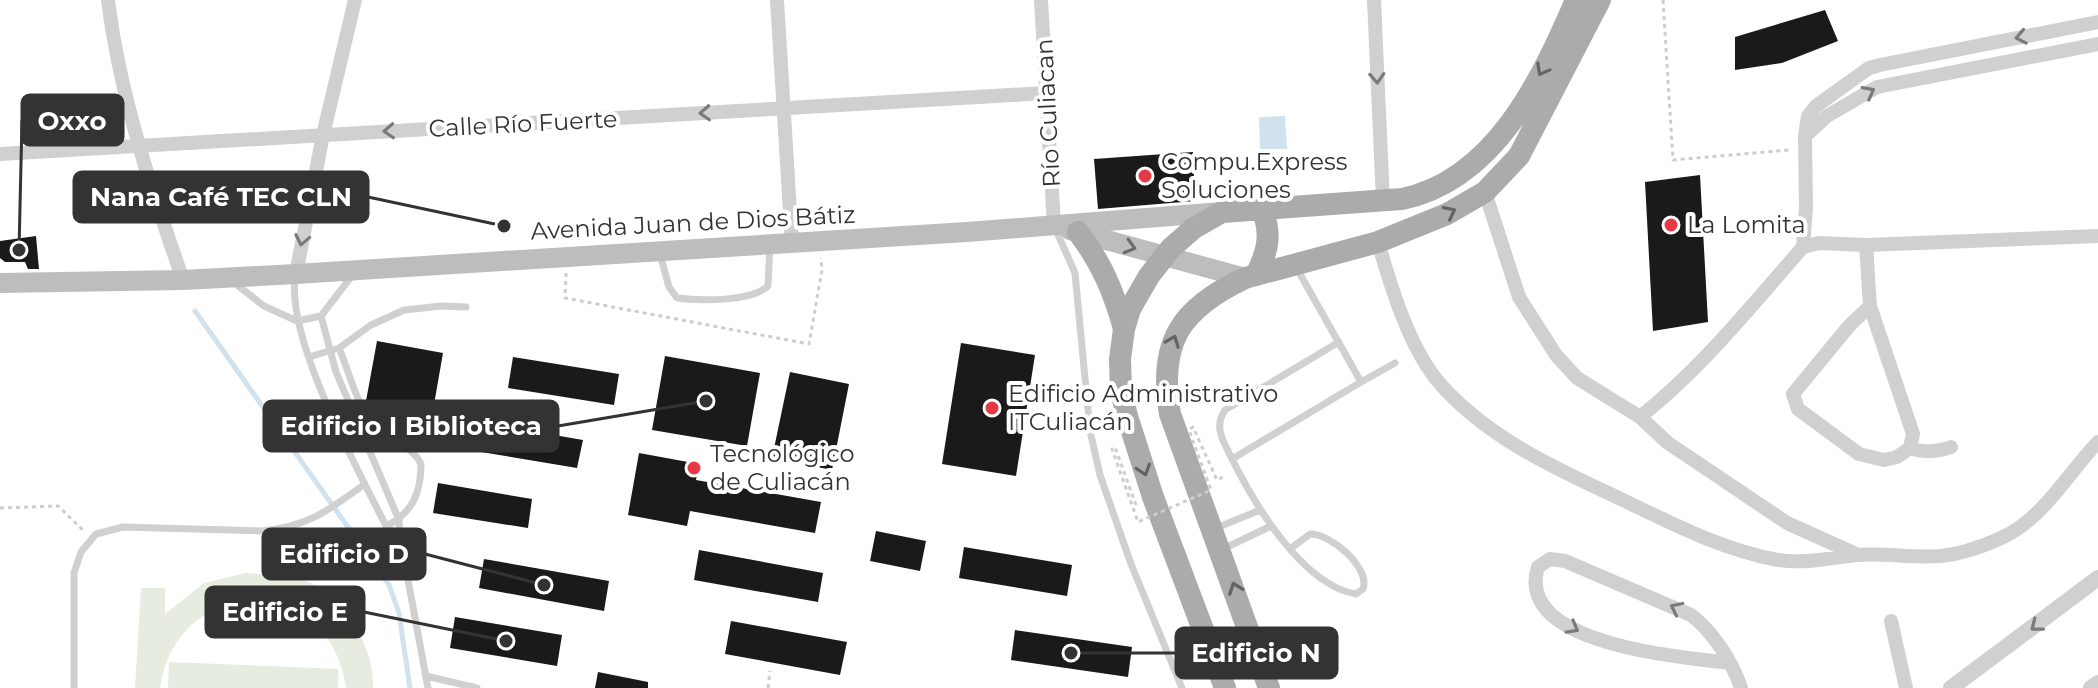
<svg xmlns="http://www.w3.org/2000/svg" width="2098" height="688" viewBox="0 0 2098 688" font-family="Montserrat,sans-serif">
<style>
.green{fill:#e6ecdf}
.water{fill:#cfe2ee}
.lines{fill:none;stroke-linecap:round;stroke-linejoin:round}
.stream{stroke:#cfe2ee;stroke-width:5}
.building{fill:#1a1a1a}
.path{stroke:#cdcdcd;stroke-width:3;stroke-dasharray:4 4;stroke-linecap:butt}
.service{stroke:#d0d0d0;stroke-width:7}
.minor{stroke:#d0d0d0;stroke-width:14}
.tertiary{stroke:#d0d0d0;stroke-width:16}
.secondary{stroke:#bdbdbd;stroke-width:20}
.primary{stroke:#ababab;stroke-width:22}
.path-bridge{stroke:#cdcdcd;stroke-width:3;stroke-dasharray:4 4;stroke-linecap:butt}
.oneway{stroke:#7a7a7a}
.oneway2{stroke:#636363}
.oneway3{stroke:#6a6a6a}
.poi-dot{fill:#e63946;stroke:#fff;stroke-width:3}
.labels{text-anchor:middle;stroke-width:8;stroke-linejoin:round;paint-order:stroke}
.street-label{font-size:24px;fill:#333;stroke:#fff}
.poi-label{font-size:24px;fill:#333;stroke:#fff;text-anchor:start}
.leader{fill:none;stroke:#333;stroke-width:3}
.callout-dot{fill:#333;stroke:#fff;stroke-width:3}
.callout{fill:#333;stroke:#333;stroke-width:3}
.callout-label{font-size:26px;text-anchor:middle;font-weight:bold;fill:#fff}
</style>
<rect width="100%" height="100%" fill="#fff"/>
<path class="green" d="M246,573c16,2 35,1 50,5 44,11 79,66 77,110h-27c-16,-118 -169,-115 -186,0h-25l6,-100h24v26l39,-31z
M169,662l169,7v19h-170z"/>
<path class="water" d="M1285,116l2,33h-27l-1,-32z"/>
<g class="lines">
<path class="stream" d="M195,311l194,274 10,28 11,75"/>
</g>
<path class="building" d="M1825,10l13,31 -56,22 -47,7v-33z
M1193,152l2,49 -97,8 -4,-50z
M1700,175l8,147 -55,9 -8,-149z
M36,236l3,33h-11l-3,-7h-20l-5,-4v-17z
M377,341l66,12 -11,63 -64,-11 -2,-4z
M961,343l74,12 -19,121 -74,-12z
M665,356l95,17 -13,73 -95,-16z
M513,357l106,17 -5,31 -106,-17z
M790,372l59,12 -17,86 -60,-12z
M474,421l109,19 -6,28 -108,-18z
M639,453l60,11 -3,16 125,22 -6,31 -125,-22 -3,15 -59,-11z
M438,483l94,16 -4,29 -95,-15z
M876,531l50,10 -6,30 -50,-10z
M964,547l108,18 -5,31 -108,-18z
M699,550l124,23 -5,29 -124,-22z
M484,559l125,22 -5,30 -125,-23z
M455,617l107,18 -5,31 -107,-18z
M731,621l116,21 -7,33 -115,-21z
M1015,630l117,17 -4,30 -117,-17z
M598,672l50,10v6h-53z"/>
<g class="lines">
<path class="path" d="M1663,0l10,160 116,-10
M566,273l-1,25 244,46 13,-74 -1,-12
M0,508l58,-2 27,26
M768,688l2,-17"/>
<path class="service" d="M1055,228l20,45 15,158 10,44 31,89 51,124
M660,254l9,33 8,11c23,3 74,4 91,-12l2,-41
M295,277c-8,64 61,189 91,249l14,11
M232,281l32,25 33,15 24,-5 33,-43
M321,316l15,56 63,148 1,17 28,151
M339,348c11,26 18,60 38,81 14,14 35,16 44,35 0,28 -8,49 -35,62
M309,357l30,-9 32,-23 33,-15 38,-4 24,1
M1361,382l34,-19
M1232,459c-8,-17 -19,-31 -7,-49l114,-68
M1214,529l46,-19
M1223,549l48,-23
M1290,549l20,-15c20,-1 61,34 53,55l-7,5c-54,-9 -102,-91 -124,-135l129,-77 -65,-115
M426,676l51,12
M74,688v-115l7,-21 15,-18 27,-7 139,4c48,-5 65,-20 103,-47"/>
<path class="minor" d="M108,0c12,97 43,188 75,280
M777,0l15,244
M1041,0l13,226
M1374,0l9,201
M1805,136l22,-20 50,-29 221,-43
M0,154l1046,-61
M1485,192l34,105 37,58 21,23 63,39 28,26 119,80 71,32
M1378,242c13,45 32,109 64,144 50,55 117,84 183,115 50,24 98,49 153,59 28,4 51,-2 78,-5 28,-2 57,3 85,1 20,-2 40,-9 58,-17 43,-18 68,-65 99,-97
M1866,245l4,61 43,128 -3,14 -13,9 -13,3 -25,-6 -61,-45 -5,-15 56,-68 21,-20
M1803,247l3,-39 -1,-72 3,-20 8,-10 53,-38 11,-3 218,-43
M296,274l27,-139 32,-135
M1640,417c62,-49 111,-111 163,-170l16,-4 47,2 232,-9
M1910,448c14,5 27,4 41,-1
M1891,621l15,67
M1729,663c-46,-6 -216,-18 -191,-96l12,-8 15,2 126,54c22,17 41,46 50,73"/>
<path class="tertiary" d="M1951,688l147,-110
M2091,688l7,-5"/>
<path class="secondary" d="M1070,230l175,48
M0,283l183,-3 113,-6 671,-42 255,-20"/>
<path class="primary" d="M1078,232c23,30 36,60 46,97
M1256,275c12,-24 16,-41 6,-66
M1225,688l-72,-191 -26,-81 -6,-25 -1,-32 4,-30 6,-20 19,-33 22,-28 23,-20 28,-16 180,-13c93,-19 140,-120 174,-199
M1269,688l-99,-274c-12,-72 10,-105 75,-136l133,-36 69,-28 38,-22 34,-36 81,-156"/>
<path class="path-bridge" d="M1136,505l-21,-58 -3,2 26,73 73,-32 -22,-60 4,-3 24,53 8,-4"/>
</g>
<defs><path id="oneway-chevron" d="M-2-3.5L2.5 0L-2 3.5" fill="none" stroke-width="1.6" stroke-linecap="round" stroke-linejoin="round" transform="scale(2)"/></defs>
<g class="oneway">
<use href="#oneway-chevron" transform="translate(2021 37) rotate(169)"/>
<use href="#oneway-chevron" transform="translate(1377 78) rotate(87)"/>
<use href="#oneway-chevron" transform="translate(1869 92) rotate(-28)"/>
<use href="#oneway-chevron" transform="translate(705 113) rotate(177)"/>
<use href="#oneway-chevron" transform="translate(389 131) rotate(177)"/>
<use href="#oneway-chevron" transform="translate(302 240) rotate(101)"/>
<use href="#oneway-chevron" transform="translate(1676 608) rotate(-154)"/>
<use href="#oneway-chevron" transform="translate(2036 626) rotate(142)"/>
<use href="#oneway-chevron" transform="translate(1573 628) rotate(29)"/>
</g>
<g class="oneway2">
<use href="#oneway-chevron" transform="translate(1542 70) rotate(119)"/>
<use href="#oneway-chevron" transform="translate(1450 212) rotate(-27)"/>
<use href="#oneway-chevron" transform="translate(1173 341) rotate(-69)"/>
<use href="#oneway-chevron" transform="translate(1144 470) rotate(72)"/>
<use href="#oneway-chevron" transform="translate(1235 588) rotate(-110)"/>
</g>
<use class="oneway3" href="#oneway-chevron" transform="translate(1130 247) rotate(16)"/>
<g class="poi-dot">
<circle cx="1145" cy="176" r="8"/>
<circle cx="1671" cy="225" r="8"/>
<circle cx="992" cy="408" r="8"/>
<circle cx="694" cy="468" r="8"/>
</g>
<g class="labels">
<g class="street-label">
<text transform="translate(1048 113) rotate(-93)" y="8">Río Culiacan</text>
<text transform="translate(523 124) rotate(-3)" y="8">Calle Río Fuerte</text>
<text transform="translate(693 223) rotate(-3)" y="8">Avenida Juan de Dios Bátiz</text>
</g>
<g class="poi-label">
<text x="1161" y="170">Compu.Express<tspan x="1161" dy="28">Soluciones</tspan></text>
<text x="1687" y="233">La Lomita</text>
<text x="1008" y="402">Edificio Administrativo<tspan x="1008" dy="28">ITCuliacán</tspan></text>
<text x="710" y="462">Tecnológico<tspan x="710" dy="28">de Culiacán</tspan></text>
</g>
</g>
<path class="leader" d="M19 250L22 120M504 226L368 197M706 401L558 426M544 585L425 554M506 641L364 612M1071 653L1176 653"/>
<g class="callout-dot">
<circle cx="19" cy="250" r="8"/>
<circle cx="504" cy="226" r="8"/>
<circle cx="706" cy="401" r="8"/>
<circle cx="544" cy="585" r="8"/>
<circle cx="506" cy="641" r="8"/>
<circle cx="1071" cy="653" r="8"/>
</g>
<g class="callout">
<rect x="22" y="95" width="101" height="50" rx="8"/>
<rect x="74" y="172" width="294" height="50" rx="8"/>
<rect x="264" y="401" width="294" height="50" rx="8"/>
<rect x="263" y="529" width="162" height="50" rx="8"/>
<rect x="206" y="587" width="158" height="50" rx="8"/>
<rect x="1176" y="628" width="161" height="50" rx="8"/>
</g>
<g class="callout-label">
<text x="72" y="130">Oxxo</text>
<text x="221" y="206">Nana Café TEC CLN</text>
<text x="411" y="435">Edificio I Biblioteca</text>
<text x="344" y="563">Edificio D</text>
<text x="285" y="621">Edificio E</text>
<text x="1256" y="662">Edificio N</text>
</g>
</svg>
